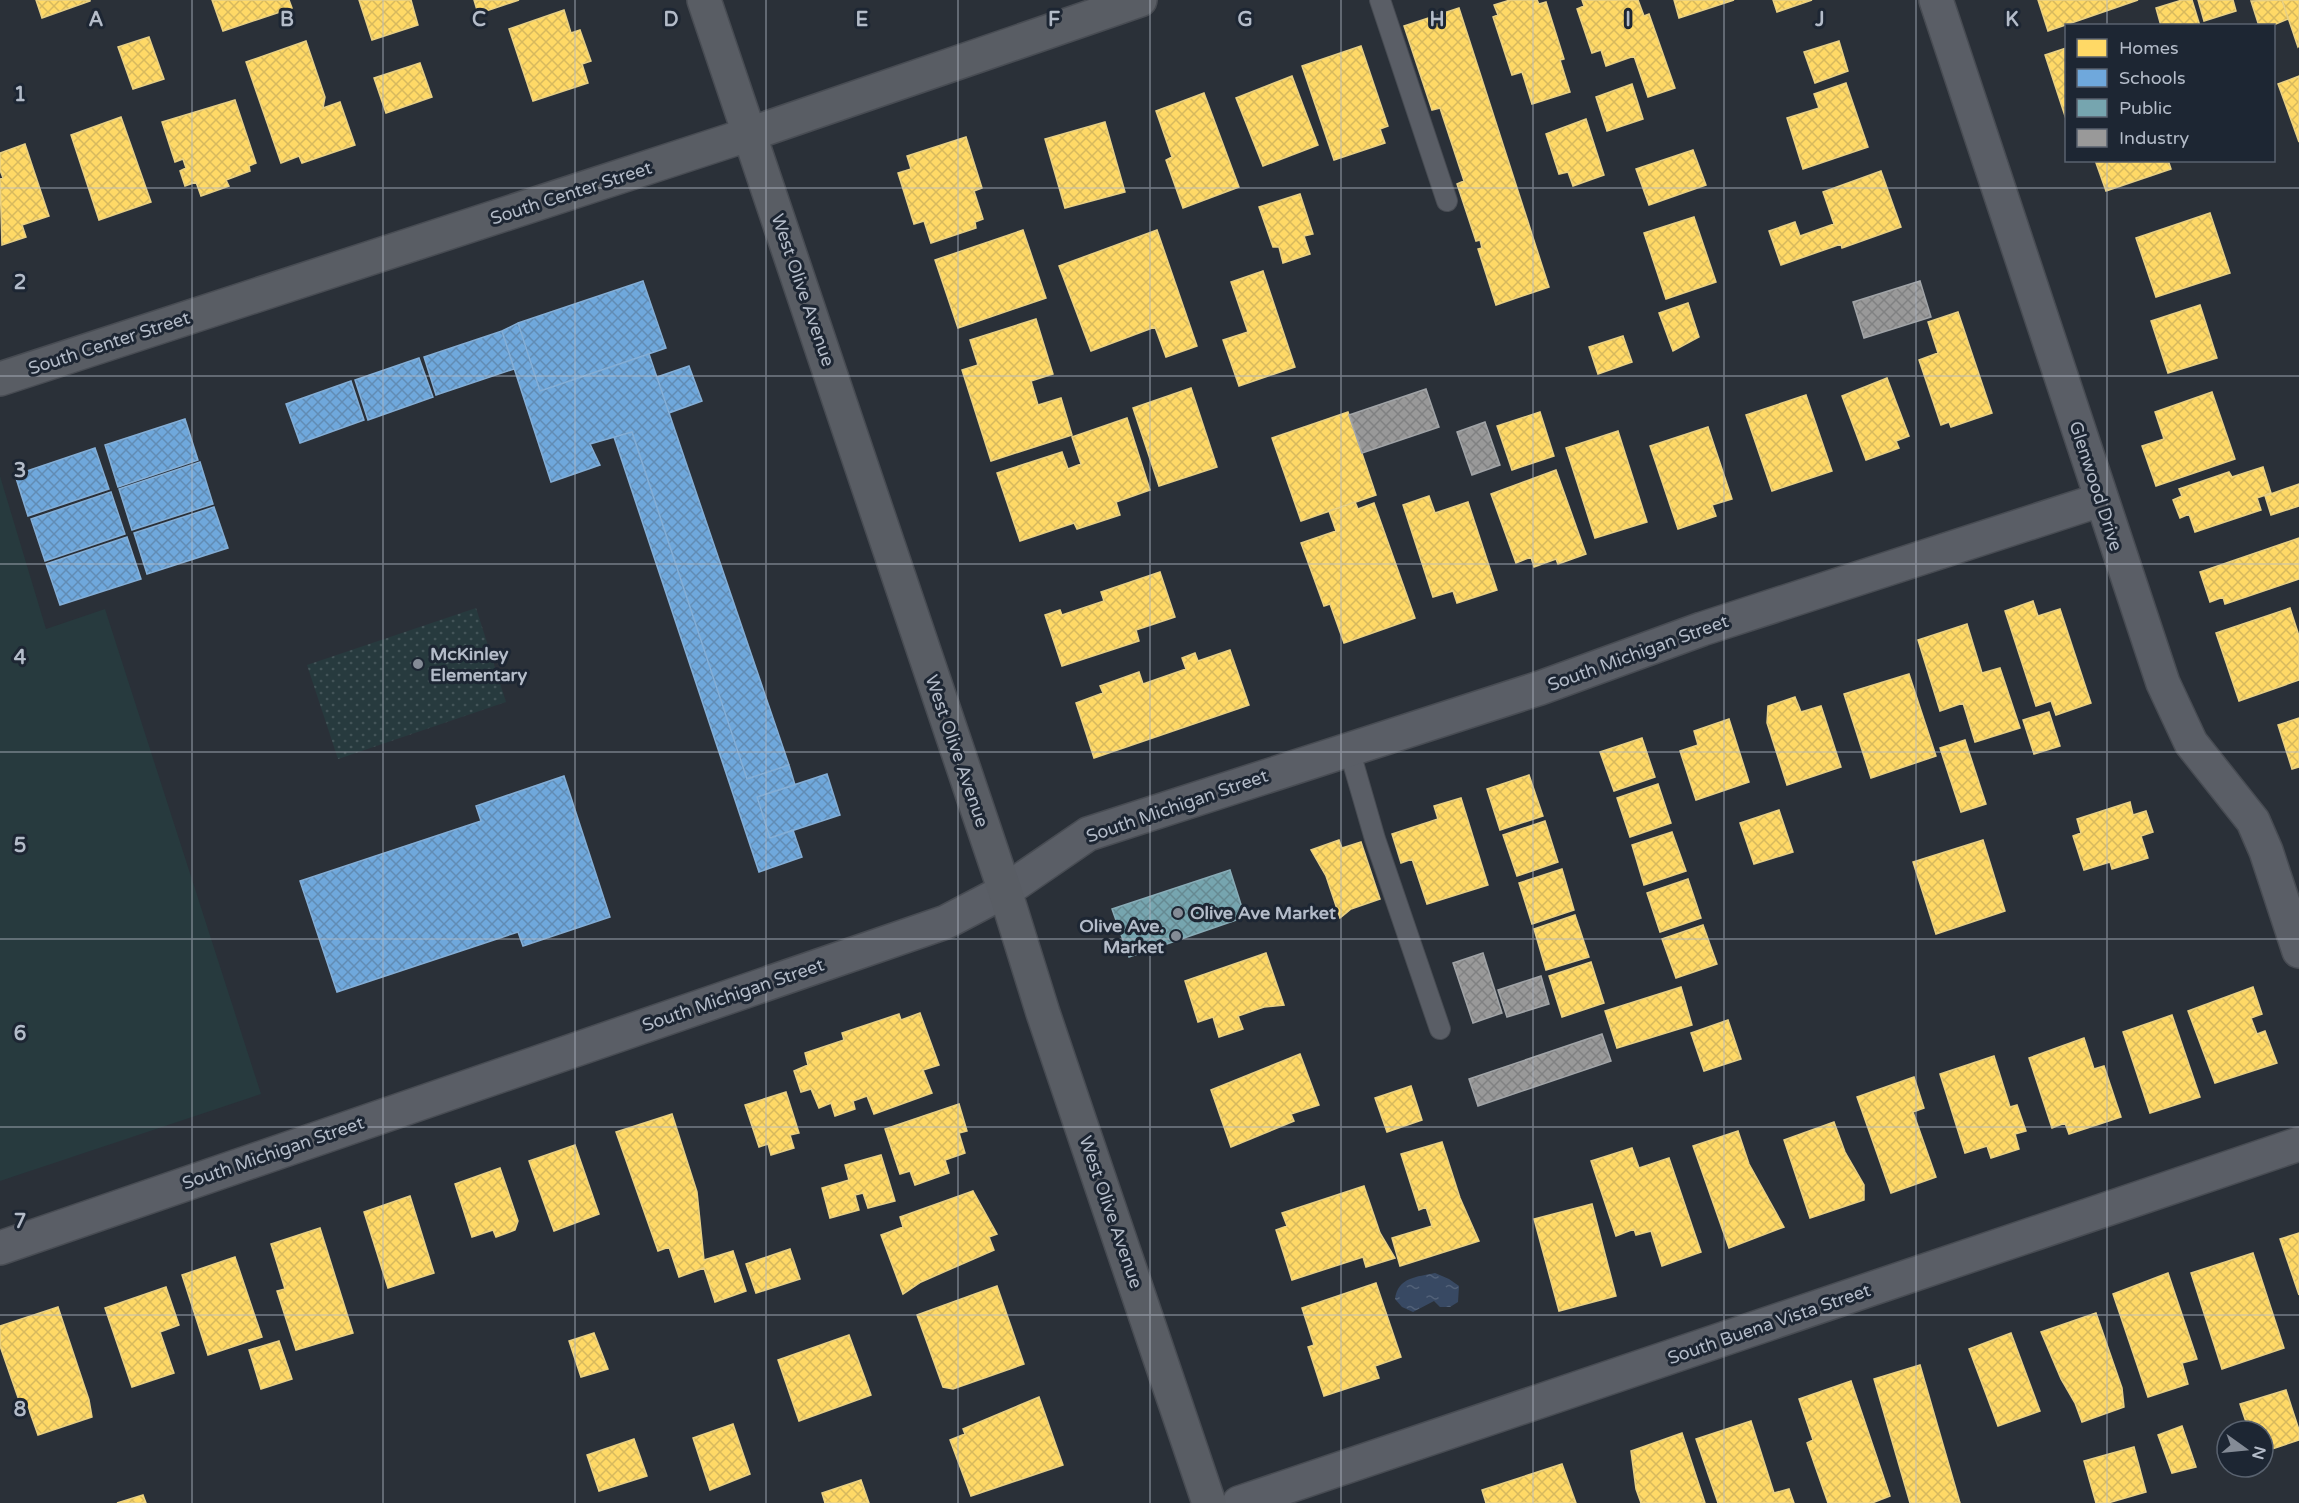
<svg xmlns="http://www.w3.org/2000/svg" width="2299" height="1503" viewBox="0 0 2299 1503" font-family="'Varela Round',sans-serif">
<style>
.park{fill:url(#park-dots)}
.pitch{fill:#273a3e}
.water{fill:url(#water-ripples)}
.homes{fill:url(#homes-cross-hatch);stroke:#e8d084;stroke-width:1.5}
.schools{fill:url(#schools-cross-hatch);stroke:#84aed6;stroke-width:1.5}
.public{fill:url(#public-cross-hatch);stroke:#89acb7;stroke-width:1.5}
.industry{fill:url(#industry-cross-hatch);stroke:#a1a4a7;stroke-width:1.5}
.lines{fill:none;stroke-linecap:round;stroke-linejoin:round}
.lane-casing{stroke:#484c53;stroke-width:22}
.street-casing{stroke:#484c53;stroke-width:36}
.secondary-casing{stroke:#484c53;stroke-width:36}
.lane{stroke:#5a5e66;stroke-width:20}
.street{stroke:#5a5e66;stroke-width:33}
.secondary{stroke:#595d64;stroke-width:33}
.grid{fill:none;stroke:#b4bcc9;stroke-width:1.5;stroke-opacity:0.55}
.poi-dot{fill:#848b96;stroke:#1d2633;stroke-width:2}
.labels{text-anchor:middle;stroke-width:6;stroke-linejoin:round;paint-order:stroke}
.street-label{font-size:18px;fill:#b4bcc9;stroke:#1d2633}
.poi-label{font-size:18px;font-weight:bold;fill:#b4bcc9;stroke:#1d2633;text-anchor:start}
.grid-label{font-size:20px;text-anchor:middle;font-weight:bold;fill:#b4bcc9;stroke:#1d2633;stroke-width:6;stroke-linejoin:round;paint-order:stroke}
</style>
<defs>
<pattern id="park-dots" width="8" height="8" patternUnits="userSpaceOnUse" patternTransform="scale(1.5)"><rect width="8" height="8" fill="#273a3e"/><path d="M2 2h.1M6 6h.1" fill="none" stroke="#445559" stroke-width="1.8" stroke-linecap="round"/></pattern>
<pattern id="water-ripples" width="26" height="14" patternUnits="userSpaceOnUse" patternTransform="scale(1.5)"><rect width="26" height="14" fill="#384963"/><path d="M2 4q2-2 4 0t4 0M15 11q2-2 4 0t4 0" fill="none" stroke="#526178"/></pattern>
<pattern id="homes-cross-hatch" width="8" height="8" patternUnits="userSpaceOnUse" patternTransform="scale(1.5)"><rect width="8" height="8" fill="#ffd966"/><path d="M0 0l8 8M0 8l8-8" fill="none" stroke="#d7b95e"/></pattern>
<pattern id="schools-cross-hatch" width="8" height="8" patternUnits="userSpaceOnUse" patternTransform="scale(1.5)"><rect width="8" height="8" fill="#6fa8dc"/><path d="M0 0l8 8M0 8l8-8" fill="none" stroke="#618cb4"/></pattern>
<pattern id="public-cross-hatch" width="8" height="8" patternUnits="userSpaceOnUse" patternTransform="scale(1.5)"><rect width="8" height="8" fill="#76a5af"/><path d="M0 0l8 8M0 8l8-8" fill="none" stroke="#668a92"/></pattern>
<pattern id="industry-cross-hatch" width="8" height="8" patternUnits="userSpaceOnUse" patternTransform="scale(1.5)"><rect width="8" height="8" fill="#999"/><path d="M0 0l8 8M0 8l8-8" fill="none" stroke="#808182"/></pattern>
</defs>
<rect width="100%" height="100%" fill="#2a3038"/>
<path class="park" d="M476,608l30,94 -168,57 -31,-94z"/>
<path class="pitch" d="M0,476l46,153 59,-20 156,485 -261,87z"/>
<path class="water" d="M1435,1273l14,6 10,7 -1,16 -8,5h-10l-6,-6 -21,11 -11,-5 -7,-8c3,-22 22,-22 40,-26z"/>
<path class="homes" d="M36,0h54v1l-48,17z
M212,0h77l3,8 -69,23z
M359,0h52l7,25 -46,15z
M474,0h45l-33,11 -1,-3 -8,2z
M1510,0h27l2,4 7,-2 18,57 -4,1 10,32 -38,12 -10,-32 -10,3 -19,-58 5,-2 -4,-10z
M1582,0h56l6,16 5,-2 26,74 -27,9 -14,-41 -28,10 -5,-16 -9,3 -15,-44 7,-3z
M1674,0h60l-55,18z
M1773,0h39l-35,12z
M2038,0h100l-90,31z
M2182,0h10l8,26h-39l-5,-18z
M2198,0h35l3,11 -32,10z
M2282,0l6,19 -17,7h-12l-8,-25z
M2282,0h17v46l-1,1z
M1459,8l90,279 -53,18 -18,-56 4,-1 -2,-8 -4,1 -19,-57 7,-3 -24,-73 -8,2 -28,-84z
M564,10l7,23 9,-3 11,31 -9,3 6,19 -55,18 -24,-72z
M149,37l15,42 -31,10 -15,-42z
M306,41l19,56 -2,11 17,-6 15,43 -53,18 -3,-7 -18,7 -35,-101z
M1839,41l9,30 -33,12 -11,-31z
M1361,46l27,80 -8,3 5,14 -51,17 -32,-94z
M2066,48v71l-21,-64z
M420,63l12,34 -46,16 -12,-35z
M1292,76l26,69 -55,21 -27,-68z
M2299,76v66l-21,-58z
M1846,83l22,64 -65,22 -16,-51 32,-10 -5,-14z
M1632,84l11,35 -36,12 -11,-34z
M1204,93l35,94 -56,21 -17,-48 6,-3 -16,-46z
M235,100l21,63 -7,3 1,5 -24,9 3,6 -28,10 -5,-14 -11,4 -5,-15 6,-3 -3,-9 -8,3 -13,-40z
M121,117l30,85 -52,18 -28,-85z
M1586,119l18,56 -31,11 -5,-14 -9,2 -13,-40z
M1105,122l20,70 -60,16 -20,-69z
M966,137l16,51 -8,3 9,28 -8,3 1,6 -45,15 -7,-22 -10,3 -16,-51 13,-4 -4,-13z
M25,144l24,72 -27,9 4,12 -24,8 -2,-66 3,-1 -3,-8v-17z
M1693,150l13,35 -57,20 -13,-36z
M2095,160h73l3,9 -65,22z
M1881,171l20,56 -59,21 -1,-4 -60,21 -12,-34 26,-9 5,14 34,-12 -11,-32z
M1300,194l13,40 -9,2 6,18 -27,9 -4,-16h-6l-14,-40z
M2210,213l20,60 -74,24 -20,-59z
M1694,217l22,65 -50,17 -22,-66z
M1023,230l23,68 -88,30 -23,-68z
M1157,230l40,116 -31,11 -11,-30 -64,24 -32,-85z
M1263,271l32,96 -56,19 -16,-46 25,-8 -17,-50z
M1688,303l11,34 -26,14 -14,-38z
M2200,305l17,53 -49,15 -17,-52z
M1958,312l34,101 -41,14 -2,-5 -8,3 -22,-65 19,-7 -10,-31z
M1036,319l17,55 -22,7 7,24 23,-7 11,37 -81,26 -29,-91 16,-5 -8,-25z
M1623,336l9,26 -34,12 -9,-27z
M1887,378l22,58 -13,5 3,7 -33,12 -24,-64z
M1191,388l26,79 -58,19 -26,-78z
M2212,392l23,67 -79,27 -14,-40 22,-7 -9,-27z
M1806,395l26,76 -60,20 -26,-76z
M1348,412l28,83 -75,26 -29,-83z
M1540,412l14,44 -42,14 -15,-44z
M1127,418l23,72 -34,12 4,13 -43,14 -3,-6 -54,18 -23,-68 65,-21 6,17 13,-5 -9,-27z
M1708,427l24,72 -20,6 4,11 -38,13 -28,-83z
M1618,431l29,91 -52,16 -29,-90z
M2263,467l8,26 -14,5 4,12 -66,22 -6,-18 -9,4 -7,-18 9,-4 -3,-7 50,-17 3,5z
M1556,470l30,84 -28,10 -2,-5 -22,8 -3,-10 -15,6 -25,-69z
M2299,484v22l-28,9 -6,-19z
M1429,496l6,17 33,-11 29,88 -40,13 -4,-12 -20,6 -30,-92z
M1355,502l3,7 16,-6 41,115 -71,25 -14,-39 -6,2 -23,-63 35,-12 -7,-20z
M2299,538v41l-74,25 -2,-7 -13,5 -10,-30z
M1160,572l15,45 -39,13 3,11 -77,25 -17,-51 15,-5 2,5 42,-14 -3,-9z
M2033,601l5,15 22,-7 31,94 -35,12 -5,-14 -15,5 -31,-95z
M2290,608l9,28v44l-60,21 -23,-68z
M1967,624l15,49 18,-5 20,60 -45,14 -12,-39 -23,8 -22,-71z
M1230,650l19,55 -155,53 -18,-55 27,-10 -3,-7 39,-14 4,12 43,-15 -4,-11 13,-5 3,8z
M1909,674l27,82 -65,22 -27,-84z
M1795,697l6,15 20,-6 20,61 -54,18 -20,-62 1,-17z
M2049,712l11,34 -26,8 -11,-34z
M2299,718v49l-7,2 -14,-44z
M1729,719l20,63 -53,18 -16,-49 18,-6 -4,-14z
M1642,738l13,39 -41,14 -14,-39z
M1965,740l21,64 -25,8 -21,-64z
M1529,775l14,41 -43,14 -13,-41z
M1658,784l13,39 -41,14 -13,-39z
M1461,798l27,87 -61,19 -15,-45 -11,4 -9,-29 46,-15 -4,-13z
M2130,802l3,13 13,-4 7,21 -12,4 7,22 -36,11 -2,-7 -26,8 -11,-34 8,-3 -4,-14z
M1779,810l14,42 -39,12 -14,-41z
M1545,821l13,41 -41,14 -14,-41z
M1672,832l14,39 -42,14 -12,-40z
M1339,840l3,8 19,-6 19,57 -29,10 -11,9 -14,-42 -15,-26z
M1983,840l22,71 -69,23 -23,-72z
M1562,869l12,41 -42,14 -13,-41z
M1688,879l13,39 -41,14 -13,-39z
M1575,915l14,42 -43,13 -12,-41z
M1703,925l14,39 -41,14 -14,-39z
M1266,953l18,52 -20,2 -26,9 5,13 -24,8 -6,-20 -15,5 -13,-41z
M1591,962l13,41 -42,14 -13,-41z
M1681,987l11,38 -75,23 -12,-37z
M2253,987l9,27 -11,4 6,16 8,-3 12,32 -62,20 -27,-72z
M920,1013l19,52 -16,5 9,23 -58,21 -7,-18 -14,5 2,8 -20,7 -4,-13 -12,5 -8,-19 -10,3 -7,-21 14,-6 -3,-12 39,-13 -2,-7 57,-19 2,6z
M2172,1015l28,82 -50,16 -27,-81z
M1728,1020l13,39 -37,12 -13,-38z
M2084,1038l10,31 10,-3 17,51 -52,17 -4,-11 -13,5 -23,-70z
M1300,1054l19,51 -28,9 3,7 -63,26 -20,-57z
M1994,1056l16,51 7,-2 9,26 -11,3 4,15 -28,9 -4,-12 -22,7 -25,-79z
M1914,1077l10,31 -11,4 23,65 -45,16 -34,-96z
M1411,1086l11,34 -35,12 -12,-34z
M786,1092l13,41 -9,2 4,13 -23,7 -3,-11 -9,3 -14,-42z
M959,1104l8,27 -8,2 6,20 -20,7 4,13 -34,12 -5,-14 -10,3 -15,-45z
M672,1114l25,78 7,68 29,-9 13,40 -31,11 -11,-34 -25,9 -10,-30 -11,4 -42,-119z
M1834,1122l11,30 19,33v15l-54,18 -26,-78z
M1738,1131l11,33 35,63 -55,21 -36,-102z
M1442,1142l18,56 19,43 -79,25 -8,-28 40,-12 -6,-19 -7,3 -18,-56z
M575,1145l24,69 -45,17 -25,-70z
M1632,1148l7,20 30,-10 32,94 -39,14 -11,-35 -15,4 -2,-6 -18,7 -25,-75z
M881,1155l14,46 -27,7 -5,-15 -8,2 4,15 -29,8 -8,-30 27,-8 -4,-15z
M500,1168l18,53 -3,9 -19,7 -3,-7 -21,7 -17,-53z
M1364,1186l16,47 15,25 -29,9 -3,-10 -71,23 -16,-50 11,-4 -5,-13z
M973,1191l24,43 -8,3 5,13 -73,32 -18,12 -22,-59 22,-8 -3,-10z
M410,1196l24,77 -46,15 -24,-76z
M1592,1204l24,92 -57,15 -25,-92z
M320,1228l33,105 -57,17 -19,-59 8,-2 -14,-45z
M2299,1233v62l-19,-56z
M790,1249l10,30 -44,14 -10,-29z
M2253,1253l31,95 -62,21 -31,-96z
M235,1257l27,80 -54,18 -26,-80z
M2168,1273l29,86 -15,4 6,21 -40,13 -35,-103z
M1376,1283l25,74 -26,9 4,12 -55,18 -16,-49 6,-2 -12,-37z
M997,1286l27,78 -71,25 -10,-2 -26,-72z
M166,1287l13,38 -19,7 14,41 -42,14 -27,-79z
M58,1307l31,93 3,17 -54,18 -11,-31 -6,2 -21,-60v-20z
M2096,1313l26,75 2,19 -42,15 -7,-19 -14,-24 -20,-47z
M594,1333l14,36 -27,8 -12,-36z
M2011,1333l29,78 -42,15 -29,-77z
M849,1335l22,60 -72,26 -21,-61z
M279,1341l13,38 -31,10 -12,-39z
M1920,1365l40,138h-50l-36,-124z
M1851,1381l39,115 -18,7h-44l-21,-60 6,-3 -14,-41z
M2286,1390l13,40v10l-36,12v-21h-14l-9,-27z
M1039,1397l24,68 -92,31 -21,-56 15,-6 -2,-5z
M1751,1421l23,72 15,-4 5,14h-76l-22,-64z
M733,1424l17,50 -40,16 -17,-52z
M2182,1426l14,41 -24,6 -14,-38z
M1682,1433l23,70h-64l-5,-14 -5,-38z
M634,1439l13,37 -48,15 -12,-36z
M2134,1447l12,45 -38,11h-12l-12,-42z
M1562,1464l14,39h-90l-4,-13z
M861,1480l8,23h-44l-3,-10z
M143,1495l3,8h-29z"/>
<path class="schools" d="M643,281l23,67 -126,43 -22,-68z
M518,323l22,68 109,-37 140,411 -42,14 -115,-347 -42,12 10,21 -49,17 -49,-151z
M502,331l12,38 -78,26 -12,-38z
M419,358l14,39 -65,23 -13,-40z
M689,366l13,35 -33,12 -12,-36z
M351,381l13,39 -64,23 -14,-39z
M185,419l13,41 -80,27 -13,-42z
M632,432l115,347 42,-14 6,20 -38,12 13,41 23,-8 9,27 -43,15 -145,-435z
M95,448l14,41 -81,27 -13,-41z
M200,462l13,42 -81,26 -13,-41z
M111,492l14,42 -80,27 -14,-42z
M214,507l14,41 -81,26 -13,-41z
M127,537l14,42 -81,26 -14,-41z
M827,774l13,41 -70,23 -13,-41z
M564,776l46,141 -87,29 -5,-14 -181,60 -37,-111 181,-60 -5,-15z"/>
<path class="public" d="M1230,870l15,47 -116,40 -17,-48z"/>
<path class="industry" d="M1920,281l11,36 -67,21 -11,-36z
M1426,389l13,38 -77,26 -13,-38z
M1485,422l15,43 -28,10 -15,-43z
M1483,953l19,60 -29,10 -20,-60z
M1541,976l8,28 -42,13 -9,-27z
M1602,1034l9,27 -133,45 -9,-27z"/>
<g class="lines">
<g class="lane-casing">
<path id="lane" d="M1380,0l67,201
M1349,749l26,90 65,190"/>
</g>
<g class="street-casing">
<path id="street" d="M1936,0l227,683 28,60 62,78 13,30 33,100
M0,1248l946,-326 59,-31 83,-57 452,-146 162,-59 398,-129
M1239,1503l1060,-359"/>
</g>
<g class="secondary-casing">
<path id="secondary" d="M704,0l301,891 38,122 166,490
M0,379l750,-245 390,-134"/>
</g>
<use href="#lane" class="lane"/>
<use href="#street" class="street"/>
<use href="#secondary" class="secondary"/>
</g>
<path class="grid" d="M192,0v1503M383,0v1503M575,0v1503M766,0v1503M958,0v1503M1150,0v1503M1341,0v1503M1533,0v1503M1724,0v1503M1916,0v1503M2107,0v26M2107,160v1343M0,188h2299M0,376h2299M0,564h2299M0,752h2299M0,939h2299M0,1127h2299M0,1315h2299"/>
<g class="poi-dot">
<circle cx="418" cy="664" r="6"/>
<circle cx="1178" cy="913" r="6"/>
<circle cx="1176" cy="936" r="6"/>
</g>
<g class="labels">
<g class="street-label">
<text transform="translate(571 193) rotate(-18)" y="6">South Center Street</text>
<text transform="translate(803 290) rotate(71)" y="6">West Olive Avenue</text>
<text transform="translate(109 343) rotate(-18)" y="6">South Center Street</text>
<text transform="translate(2096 486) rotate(72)" y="6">Glenwood Drive</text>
<text transform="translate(1638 653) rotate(-20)" y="6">South Michigan Street</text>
<text transform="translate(957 751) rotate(71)" y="6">West Olive Avenue</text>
<text transform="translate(1177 806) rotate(-19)" y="6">South Michigan Street</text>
<text transform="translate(733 995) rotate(-19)" y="6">South Michigan Street</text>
<text transform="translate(273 1153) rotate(-19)" y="6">South Michigan Street</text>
<text transform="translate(1111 1212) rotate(71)" y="6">West Olive Avenue</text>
<text transform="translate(1769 1324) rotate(-19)" y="6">South Buena Vista Street</text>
</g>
<g class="poi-label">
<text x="430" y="660">McKinley<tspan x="430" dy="21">Elementary</tspan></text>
<text x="1190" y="919">Olive Ave Market</text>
<text x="1164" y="932" text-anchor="end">Olive Ave.<tspan x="1164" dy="21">Market</tspan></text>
</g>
</g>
<g class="grid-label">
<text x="96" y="26">A</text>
<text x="287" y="26">B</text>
<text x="479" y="26">C</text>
<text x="671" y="26">D</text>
<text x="862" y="26">E</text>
<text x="1054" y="26">F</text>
<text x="1245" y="26">G</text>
<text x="1437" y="26">H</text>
<text x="1628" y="26">I</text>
<text x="1820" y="26">J</text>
<text x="2012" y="26">K</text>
<text x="20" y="101">1</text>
<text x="20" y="289">2</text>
<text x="20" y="477">3</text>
<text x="20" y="664">4</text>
<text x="20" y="852">5</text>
<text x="20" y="1040">6</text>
<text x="20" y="1228">7</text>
<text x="20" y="1416">8</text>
</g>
<rect x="2065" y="24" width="210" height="138" fill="#1d2633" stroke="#59626f" stroke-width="1.5"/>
<rect x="2077" y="39" width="30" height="18" fill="#ffd966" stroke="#59626f" stroke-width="1.5"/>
<text x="2119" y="54" font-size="18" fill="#b4bcc9">Homes</text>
<rect x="2077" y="69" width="30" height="18" fill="#6fa8dc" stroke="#59626f" stroke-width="1.5"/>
<text x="2119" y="84" font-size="18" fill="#b4bcc9">Schools</text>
<rect x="2077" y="99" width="30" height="18" fill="#76a5af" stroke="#59626f" stroke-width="1.5"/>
<text x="2119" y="114" font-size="18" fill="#b4bcc9">Public</text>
<rect x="2077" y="129" width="30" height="18" fill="#999999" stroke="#59626f" stroke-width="1.5"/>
<text x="2119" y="144" font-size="18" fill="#b4bcc9">Industry</text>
<g transform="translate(2245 1449) rotate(105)"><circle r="28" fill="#1d2633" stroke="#59626f" stroke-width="1.5"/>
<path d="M0-4.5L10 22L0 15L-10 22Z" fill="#848b96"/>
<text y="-9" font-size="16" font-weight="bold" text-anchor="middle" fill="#b4bcc9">N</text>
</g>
</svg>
